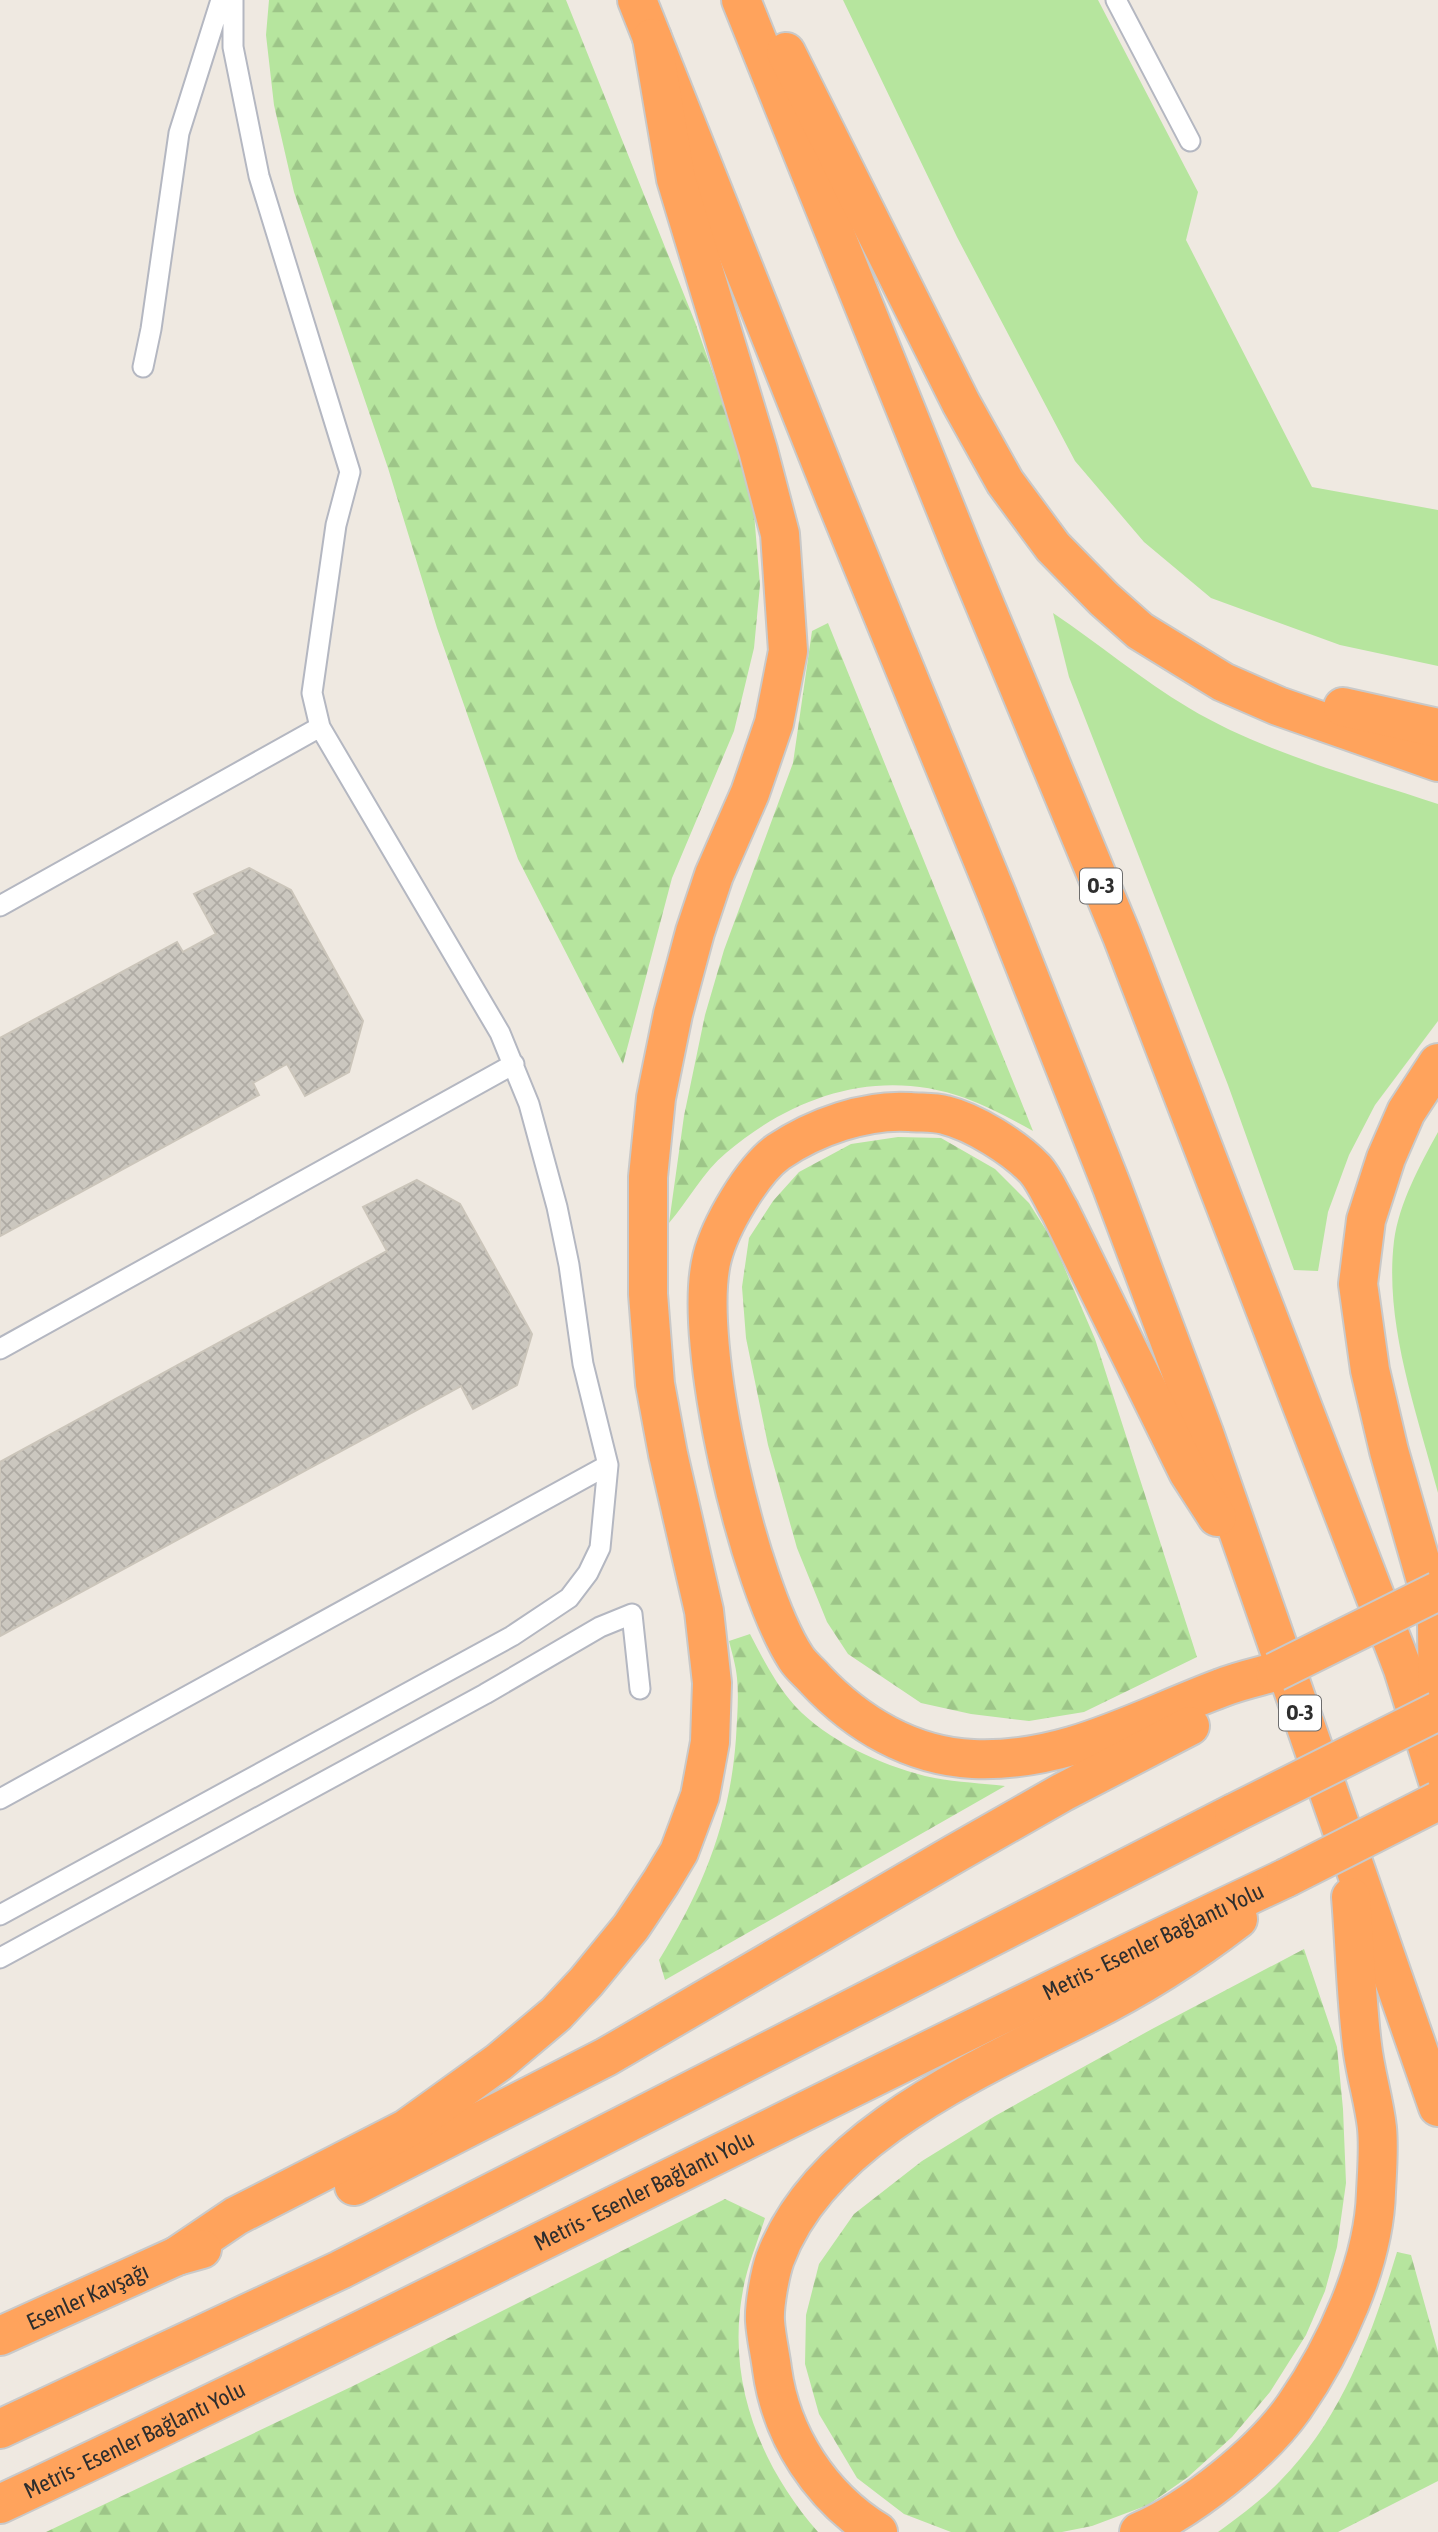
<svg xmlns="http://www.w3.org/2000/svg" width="1438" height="2532" viewBox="0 0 1438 2532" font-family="'Asap Condensed',sans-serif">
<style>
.grass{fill:#b6e59e}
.forest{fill:url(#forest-firs)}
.building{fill:url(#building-cross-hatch);stroke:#cbc5ba;stroke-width:2}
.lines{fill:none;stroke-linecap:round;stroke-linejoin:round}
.lane-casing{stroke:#b4b7c1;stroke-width:23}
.highway-casing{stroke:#c9c9c9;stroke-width:42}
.lane{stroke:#fff;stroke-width:19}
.highway{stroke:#ffa35c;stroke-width:38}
.highway-bridge-casing{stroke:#c9c9c9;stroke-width:42;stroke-linecap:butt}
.highway-bridge{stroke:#ffa35c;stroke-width:38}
.labels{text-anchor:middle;stroke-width:6;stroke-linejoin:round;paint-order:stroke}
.shield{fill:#fff;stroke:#6d6d6d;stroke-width:2}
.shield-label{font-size:21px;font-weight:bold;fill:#2e2e2e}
.street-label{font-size:23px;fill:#2e2e2e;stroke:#fff}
</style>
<defs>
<pattern id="forest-firs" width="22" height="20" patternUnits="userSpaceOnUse" patternTransform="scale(1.75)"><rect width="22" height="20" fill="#b6e59e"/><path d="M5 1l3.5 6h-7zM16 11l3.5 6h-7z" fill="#9dc588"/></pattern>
<pattern id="building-cross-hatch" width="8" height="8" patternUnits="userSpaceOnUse" patternTransform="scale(1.75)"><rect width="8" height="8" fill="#cbc7bf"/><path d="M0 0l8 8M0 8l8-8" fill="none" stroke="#afaba4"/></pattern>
</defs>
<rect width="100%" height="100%" fill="#efe9e1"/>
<path class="grass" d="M843,0h255l100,192 -12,48 126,247 126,23v156l-98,-21 -129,-47 -67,-56 -69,-81 -118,-224z
M1053,613c46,31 89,67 136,95 73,44 168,69 249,96v217l-63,84 -26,50 -21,57 -10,59 -24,-1 -66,-185 -159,-408z
M1438,1132v361c-21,-81 -54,-168 -44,-252 5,-38 26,-76 44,-109z"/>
<path class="forest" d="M269,0h297l129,322 36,103 22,76 7,84 -6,63 -20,83 -62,147 -49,186 -105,-205 -81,-231 -49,-160 -94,-276 -20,-87 -8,-70z
M828,623l205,508c-22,-12 -44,-24 -68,-33 -86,-31 -171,-3 -239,55 -23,19 -38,48 -57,70l15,-107 21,-101 19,-65 69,-187 19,-132z
M898,1137l43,1 54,31 34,34 24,38 42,98 102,318 -113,55 -55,9 -58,-7 -50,-11 -73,-49 -21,-32 -30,-74 -29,-103 -22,-107 -4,-51 7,-49 24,-37 26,-29 52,-28z
M750,1634c13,25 26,51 45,72 33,35 84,58 130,70 26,6 54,7 80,10l-340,194 -6,-20c44,-71 71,-138 77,-222 1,-20 3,-40 1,-60 -1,-12 -5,-25 -8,-37z
M1304,1949l33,98 6,62 3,74 -9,64 -12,44 -19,44 -36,57 -38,45 -44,40 -40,28 -56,21 -30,6h-111l-47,-18 -47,-36 -38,-64 -14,-50 1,-49 13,-51 35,-50 68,-53 73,-45 157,-87z
M725,2199l40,19c-7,23 -18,48 -22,72 -17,90 16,174 75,242h-772l307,-146z
M1397,2252l14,3 27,97v129l-100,51h-120c22,-16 45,-33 63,-52 62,-63 91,-146 116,-228z"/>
<path class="building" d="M249,868l42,22 72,131 -14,51 -44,24 -18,-32 -34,19 6,12 -259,141v-198l177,-96 6,10 33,-18 -22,-40z
M417,1180l43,24 72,130 -15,51 -44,24 -12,-23 -461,250v-174l387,-211 -24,-44z"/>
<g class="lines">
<g class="lane-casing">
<path id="lane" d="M1116,0l74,141
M143,367l8,-38 28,-196 42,-133
M0,906l320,-179
M0,1349l514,-285
M0,1799l608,-334
M0,1915l512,-279 57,-38 19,-25 12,-25 8,-83 -25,-101 -14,-99 -12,-58 -28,-103 -29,-71 -180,-306 -8,-34 24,-168 14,-53 -91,-296 -26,-129v-47
M0,1958l485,-264 115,-67 32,-13 8,75"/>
</g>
<g class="highway-casing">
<g id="highway">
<path d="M637,0l198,498 162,397 115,292 92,246 234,674"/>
<path d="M741,0l222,552 159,384 281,733 35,112"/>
<path d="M786,52l175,351 44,79 48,65 51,52 36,32 83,51 55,24 160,56"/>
<path d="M1343,707l95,21"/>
<path d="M1217,1517l-29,-45 -128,-261c-8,-13 -15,-31 -25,-42 -20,-21 -61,-47 -90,-54 -11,-3 -23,-2 -35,-3 -44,-3 -95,15 -132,40 -26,19 -58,74 -66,106 -21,83 37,328 84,400 5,8 13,14 19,21 42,45 96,77 158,80 92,4 165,-40 248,-71 17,-7 36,-11 54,-16"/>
<path d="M1438,1740l-1,-121 -48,-168 -19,-81 -12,-86 8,-64 20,-62 20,-46 32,-49"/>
<path d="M354,2186l252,-129 350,-204 107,-61 127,-66"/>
<path d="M177,2256l59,-40 170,-87 93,-67 57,-48 30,-32 45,-55 30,-45 18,-30 21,-56 10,-54 2,-59 -8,-72 -36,-157 -13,-70 -7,-90v-117l8,-79 17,-84 22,-82 19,-57 36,-82 24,-70 14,-72 -8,-117 -22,-84 -82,-271 -24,-141"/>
<path id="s1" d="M0,2336l177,-80 25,-7"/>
<path d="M0,2429l340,-159 894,-457"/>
<path id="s2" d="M0,2504c432,-203 855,-423 1286,-626"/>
<path d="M878,2532c-57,-35 -97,-96 -106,-163 -2,-16 -6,-32 -7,-48 -1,-15 5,-48 10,-62 45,-122 202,-189 310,-244 54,-27 105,-59 153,-96"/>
<path d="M1139,2532c52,-23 122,-78 155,-125 41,-59 80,-143 82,-215 1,-21 3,-43 1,-64 -3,-28 -12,-55 -15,-83 -6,-49 -7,-99 -11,-148"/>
</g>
</g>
<use href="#lane" class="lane"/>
<use href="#highway" class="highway"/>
<g class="highway-bridge-casing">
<path id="highway-bridge" d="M1275,1672l163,-81
M1234,1813l204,-102
M1286,1878l152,-77"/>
</g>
<use href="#highway-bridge" class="highway-bridge"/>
</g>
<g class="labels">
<g class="shield">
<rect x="1080" y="868.5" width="42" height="35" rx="5"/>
<rect x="1279" y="1695.5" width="42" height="35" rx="5"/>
</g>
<g class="shield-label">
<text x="1101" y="893">O-3</text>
<text x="1300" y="1720">O-3</text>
</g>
<g class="street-label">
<text dy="8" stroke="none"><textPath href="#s2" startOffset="1283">Metris - Esenler Bağlantı Yolu</textPath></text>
<text dy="8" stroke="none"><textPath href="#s2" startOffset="716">Metris - Esenler Bağlantı Yolu</textPath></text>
<text dy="8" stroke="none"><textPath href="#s1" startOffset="96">Esenler Kavşağı</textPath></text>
<text dy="8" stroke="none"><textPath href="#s2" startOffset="149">Metris - Esenler Bağlantı Yolu</textPath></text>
</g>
</g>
</svg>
